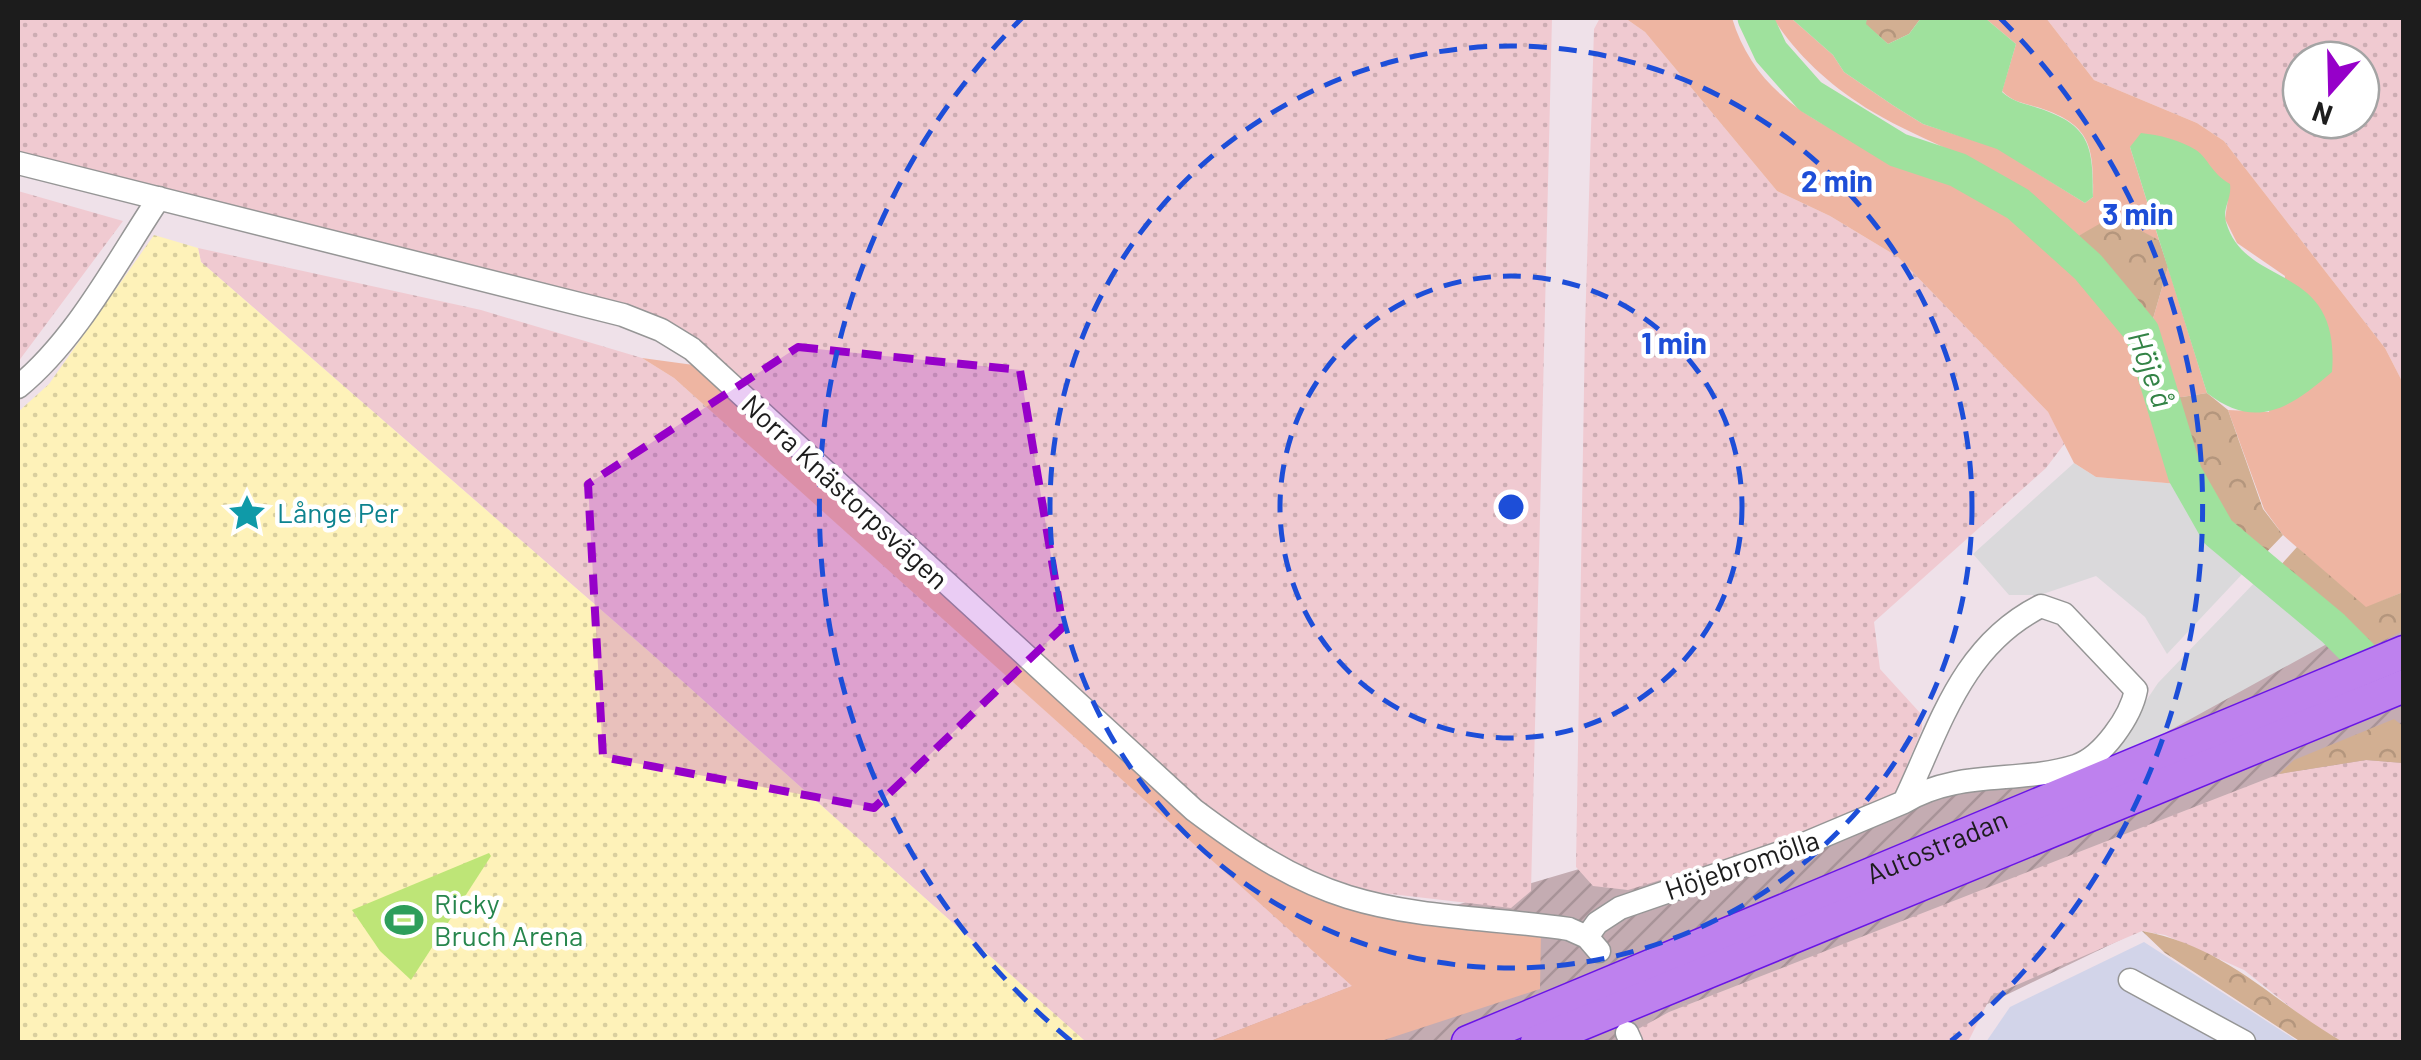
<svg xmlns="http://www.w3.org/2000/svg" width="2421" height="1060" viewBox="0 0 2421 1060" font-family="Barlow,sans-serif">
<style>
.residential{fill:#dad9db}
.industrial{fill:#d2d4e9}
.construction{fill:url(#construction-furrows)}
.farmland{fill:url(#farmland-dots);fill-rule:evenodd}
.grass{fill:#eeb5a2}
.forest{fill:url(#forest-crowns)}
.park{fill:url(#park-dots)}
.pitch{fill:#bee577}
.water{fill:#9fe19d}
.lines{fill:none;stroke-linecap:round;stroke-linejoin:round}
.river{stroke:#9fe19d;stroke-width:35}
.minor-casing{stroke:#969696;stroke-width:25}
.highway-casing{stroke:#6915e6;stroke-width:35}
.minor{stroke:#fff;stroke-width:22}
.highway{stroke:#be81ee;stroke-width:32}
.marked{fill:#9600c9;fill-opacity:0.2;stroke:#9600c9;stroke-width:8;stroke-dasharray:20 12;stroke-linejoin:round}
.ring{fill:none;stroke:#1d4ed8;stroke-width:5;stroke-dasharray:18 12}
.labels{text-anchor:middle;stroke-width:9;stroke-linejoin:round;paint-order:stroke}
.street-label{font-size:28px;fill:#1c1c1c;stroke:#fff}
.culture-label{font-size:28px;fill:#0d838f;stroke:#fff;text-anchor:start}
.leisure-label{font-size:28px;fill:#27864d;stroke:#fff;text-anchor:start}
.water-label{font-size:30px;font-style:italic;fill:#338346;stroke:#fff}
.centre{fill:#1d4ed8;stroke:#fff;stroke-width:5}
.ring-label{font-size:30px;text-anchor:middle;font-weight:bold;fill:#1d4ed8;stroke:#fff;stroke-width:9;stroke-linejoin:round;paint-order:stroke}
</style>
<defs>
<pattern id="construction-furrows" width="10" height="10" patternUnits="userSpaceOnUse" patternTransform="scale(2.5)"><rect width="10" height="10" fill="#c4acb2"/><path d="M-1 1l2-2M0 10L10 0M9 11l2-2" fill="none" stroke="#a89398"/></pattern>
<pattern id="farmland-dots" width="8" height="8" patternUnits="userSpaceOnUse" patternTransform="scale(2.5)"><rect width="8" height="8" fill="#f0cad1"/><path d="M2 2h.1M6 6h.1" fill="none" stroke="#cdadb3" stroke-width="1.8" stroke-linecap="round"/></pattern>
<pattern id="forest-crowns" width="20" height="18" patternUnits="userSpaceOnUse" patternTransform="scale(2.5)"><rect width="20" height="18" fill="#d2af92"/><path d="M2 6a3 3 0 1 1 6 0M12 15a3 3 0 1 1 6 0" fill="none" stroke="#b4967d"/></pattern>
<pattern id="park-dots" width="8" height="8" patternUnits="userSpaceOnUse" patternTransform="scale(2.5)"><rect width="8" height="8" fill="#fef2b9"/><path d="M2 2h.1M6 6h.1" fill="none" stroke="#d9cf9e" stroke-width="1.8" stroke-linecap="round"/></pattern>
</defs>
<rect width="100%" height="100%" fill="#efe1e9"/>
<path class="residential" d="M2074,463l22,14 82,7 20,40 49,45 -80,85 -22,-37 -49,-41 -56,19h-31l-36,-41z
M2259,578l45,48 46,32 -243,101 51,-76z"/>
<path class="industrial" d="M2144,942l155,100h-313l24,-35z"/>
<path class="construction" d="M2403,602v184l-101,66 -393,190h-785l122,-75 557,-164 277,-23z"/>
<path class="farmland" d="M18,18h1534l-21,873 -20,17 -146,-17 -83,-32 -106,-73 -487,-447 -671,-183z
M1600,18h25l20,14 132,159 53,25 68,41 150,155 17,31 -19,25 -172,154 6,47 42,46v14l-29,70 -47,24 -218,67 -35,-4 -17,-19 9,-538 9,-300z
M2046,18h357v365l-18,-35 -161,-207 -27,-18 -103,-43zM2301,60h60v60h-60z
M18,191l105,30 -105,141z
M198,248l283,62 161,48 32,20 679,608 -145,56h-122l-433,-387 -452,-393z
M2366,760l37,3v279h-60l-33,-19 -66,-53 -79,-35 -23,-4 -151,65 -23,46h-326l-4,-13 31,-17 610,-238z"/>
<path class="grass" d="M1625,18h107c38,126 185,129 277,195 43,32 91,82 119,128 26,42 35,97 50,143l-82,-7 -22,-14 -26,-51 -150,-155 -68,-41 -53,-25 -132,-159z
M1773,18h18l42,37 11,17 50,34 29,18 74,24 88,55 8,-6c1,-51 -2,-73 -56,-90 -14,-4 -24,-5 -35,-16l14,-47 -31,-26h61l48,62 103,43 27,18 161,207 18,35v209l-37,16 -83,-73 -19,-26 -36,-99 41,2 16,-136 -48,-33 -12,-24 5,-34 -20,-13 -6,-13 -74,-12 29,93c-38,-19 -48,-22 -86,-1 -47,-68 -133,-87 -200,-127 -41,-25 -74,-54 -100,-94z
M2168,267l39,126 -31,5 -4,14 -9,-49 -13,-34z
M642,358l59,8 444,412 166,112 230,43 -1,56 -162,53h-170l144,-56 -678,-608z"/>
<path class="forest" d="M1867,18h54l-12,16 -21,10 -23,-20z
M2101,223l27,1 31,16 9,27 -18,62 -42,-58 -35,-32z
M2207,393l21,17 35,99 20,26 -22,23c-41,-41 -57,-61 -77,-115 -6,-17 -13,-28 -8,-45z
M2297,547l69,60 37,-15v39l-33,16 -91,-80z
M2394,719l9,7v37l-37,-3 -87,14 15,-14z
M2142,931c84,15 131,71 201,111h-42l-136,-89z"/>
<path class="park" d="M154,235l44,13 3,14 452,393 433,387h-1068v-630l31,-28z"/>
<path class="pitch" d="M489,853l2,3 -80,124 -31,-29 -28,-41z"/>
<path class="water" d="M1791,18h76l-1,6 22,20 21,-10 12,-16h64l31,26 -14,48c11,10 21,11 36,16 53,17 55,39 55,89l-8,6 -88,-54 -74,-25 -29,-18 -50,-34 -11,-17z
M2141,133c18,2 39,7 55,17 13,9 14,22 34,34 2,15 -8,24 -4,38 20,69 115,38 106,150 -42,36 -76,59 -125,21l-77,-246z"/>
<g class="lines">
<path class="river" d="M1755,18l16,34 39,44 88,54 60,20 60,34 70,63 54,65 43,142 33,58 115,96 59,59"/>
<g class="minor-casing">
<path id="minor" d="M18,163l605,152 38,15 31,19 502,461c48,36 96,69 154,87 71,22 148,21 221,32l18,8 12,14
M18,387c59,-48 99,-126 141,-189
M1587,937l10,-14 23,-15 177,-61 107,-45c36,-75 57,-156 137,-196l23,8 72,76c-5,26 -33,67 -60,76 -58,18 -117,3 -172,36
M2130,980l114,62
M1627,1033l4,9"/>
</g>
<g class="highway-casing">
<g id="highway">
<path id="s1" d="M1468,1042l936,-390"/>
<path d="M1537,1042l867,-356"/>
</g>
</g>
<use href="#minor" class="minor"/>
<use href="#highway" class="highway"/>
</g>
<path class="marked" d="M798,347l222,23 43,257 -189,181 -271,-51 -15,-273z"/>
<g class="ring">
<circle cx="1511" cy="507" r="231"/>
<circle cx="1511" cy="507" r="461"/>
<path d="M1071 1041A692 692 0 0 1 1022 18M2000 18A692 692 0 0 1 1951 1041"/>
</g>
<defs>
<g id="sight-bare" transform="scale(3)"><path d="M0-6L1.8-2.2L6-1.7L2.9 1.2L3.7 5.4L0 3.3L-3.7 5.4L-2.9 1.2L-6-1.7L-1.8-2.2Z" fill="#0f9aa8" stroke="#fff" stroke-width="2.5" paint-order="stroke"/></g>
<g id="stadium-bare" transform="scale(3)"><path d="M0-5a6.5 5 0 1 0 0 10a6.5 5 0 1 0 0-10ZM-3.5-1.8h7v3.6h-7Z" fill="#2e9e5b" stroke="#fff" stroke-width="2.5" paint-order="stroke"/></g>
</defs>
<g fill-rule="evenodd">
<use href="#sight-bare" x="247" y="513"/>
<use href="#stadium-bare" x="404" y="920"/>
</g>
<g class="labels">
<g class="street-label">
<text transform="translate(845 492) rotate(43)" y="10">Norra Knästorpsvägen</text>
<text dy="10" stroke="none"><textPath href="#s1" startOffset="508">Autostradan</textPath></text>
<text transform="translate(1742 865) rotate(-19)" y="10">Höjebromölla</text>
</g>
<g class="culture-label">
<text x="277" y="523">Långe Per</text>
</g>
<g class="leisure-label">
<text x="434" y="914">Ricky<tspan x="434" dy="32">Bruch Arena</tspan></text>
</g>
<g class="water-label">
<text transform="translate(2150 369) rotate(70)" y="10">Höje å</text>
</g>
</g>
<circle cx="1511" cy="507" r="15" class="centre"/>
<g class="ring-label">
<text x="1837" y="192">2 min</text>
<text x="2138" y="225">3 min</text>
<text x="1674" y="354">1 min</text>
</g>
<rect width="2421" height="1060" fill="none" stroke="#1c1c1c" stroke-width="40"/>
<g transform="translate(2331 90) rotate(200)"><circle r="48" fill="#ffffff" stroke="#a4a4a4" stroke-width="2.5"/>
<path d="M0-8L18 38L0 25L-18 38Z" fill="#9600c9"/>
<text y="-15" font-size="28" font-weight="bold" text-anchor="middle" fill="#1c1c1c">N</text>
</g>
</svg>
